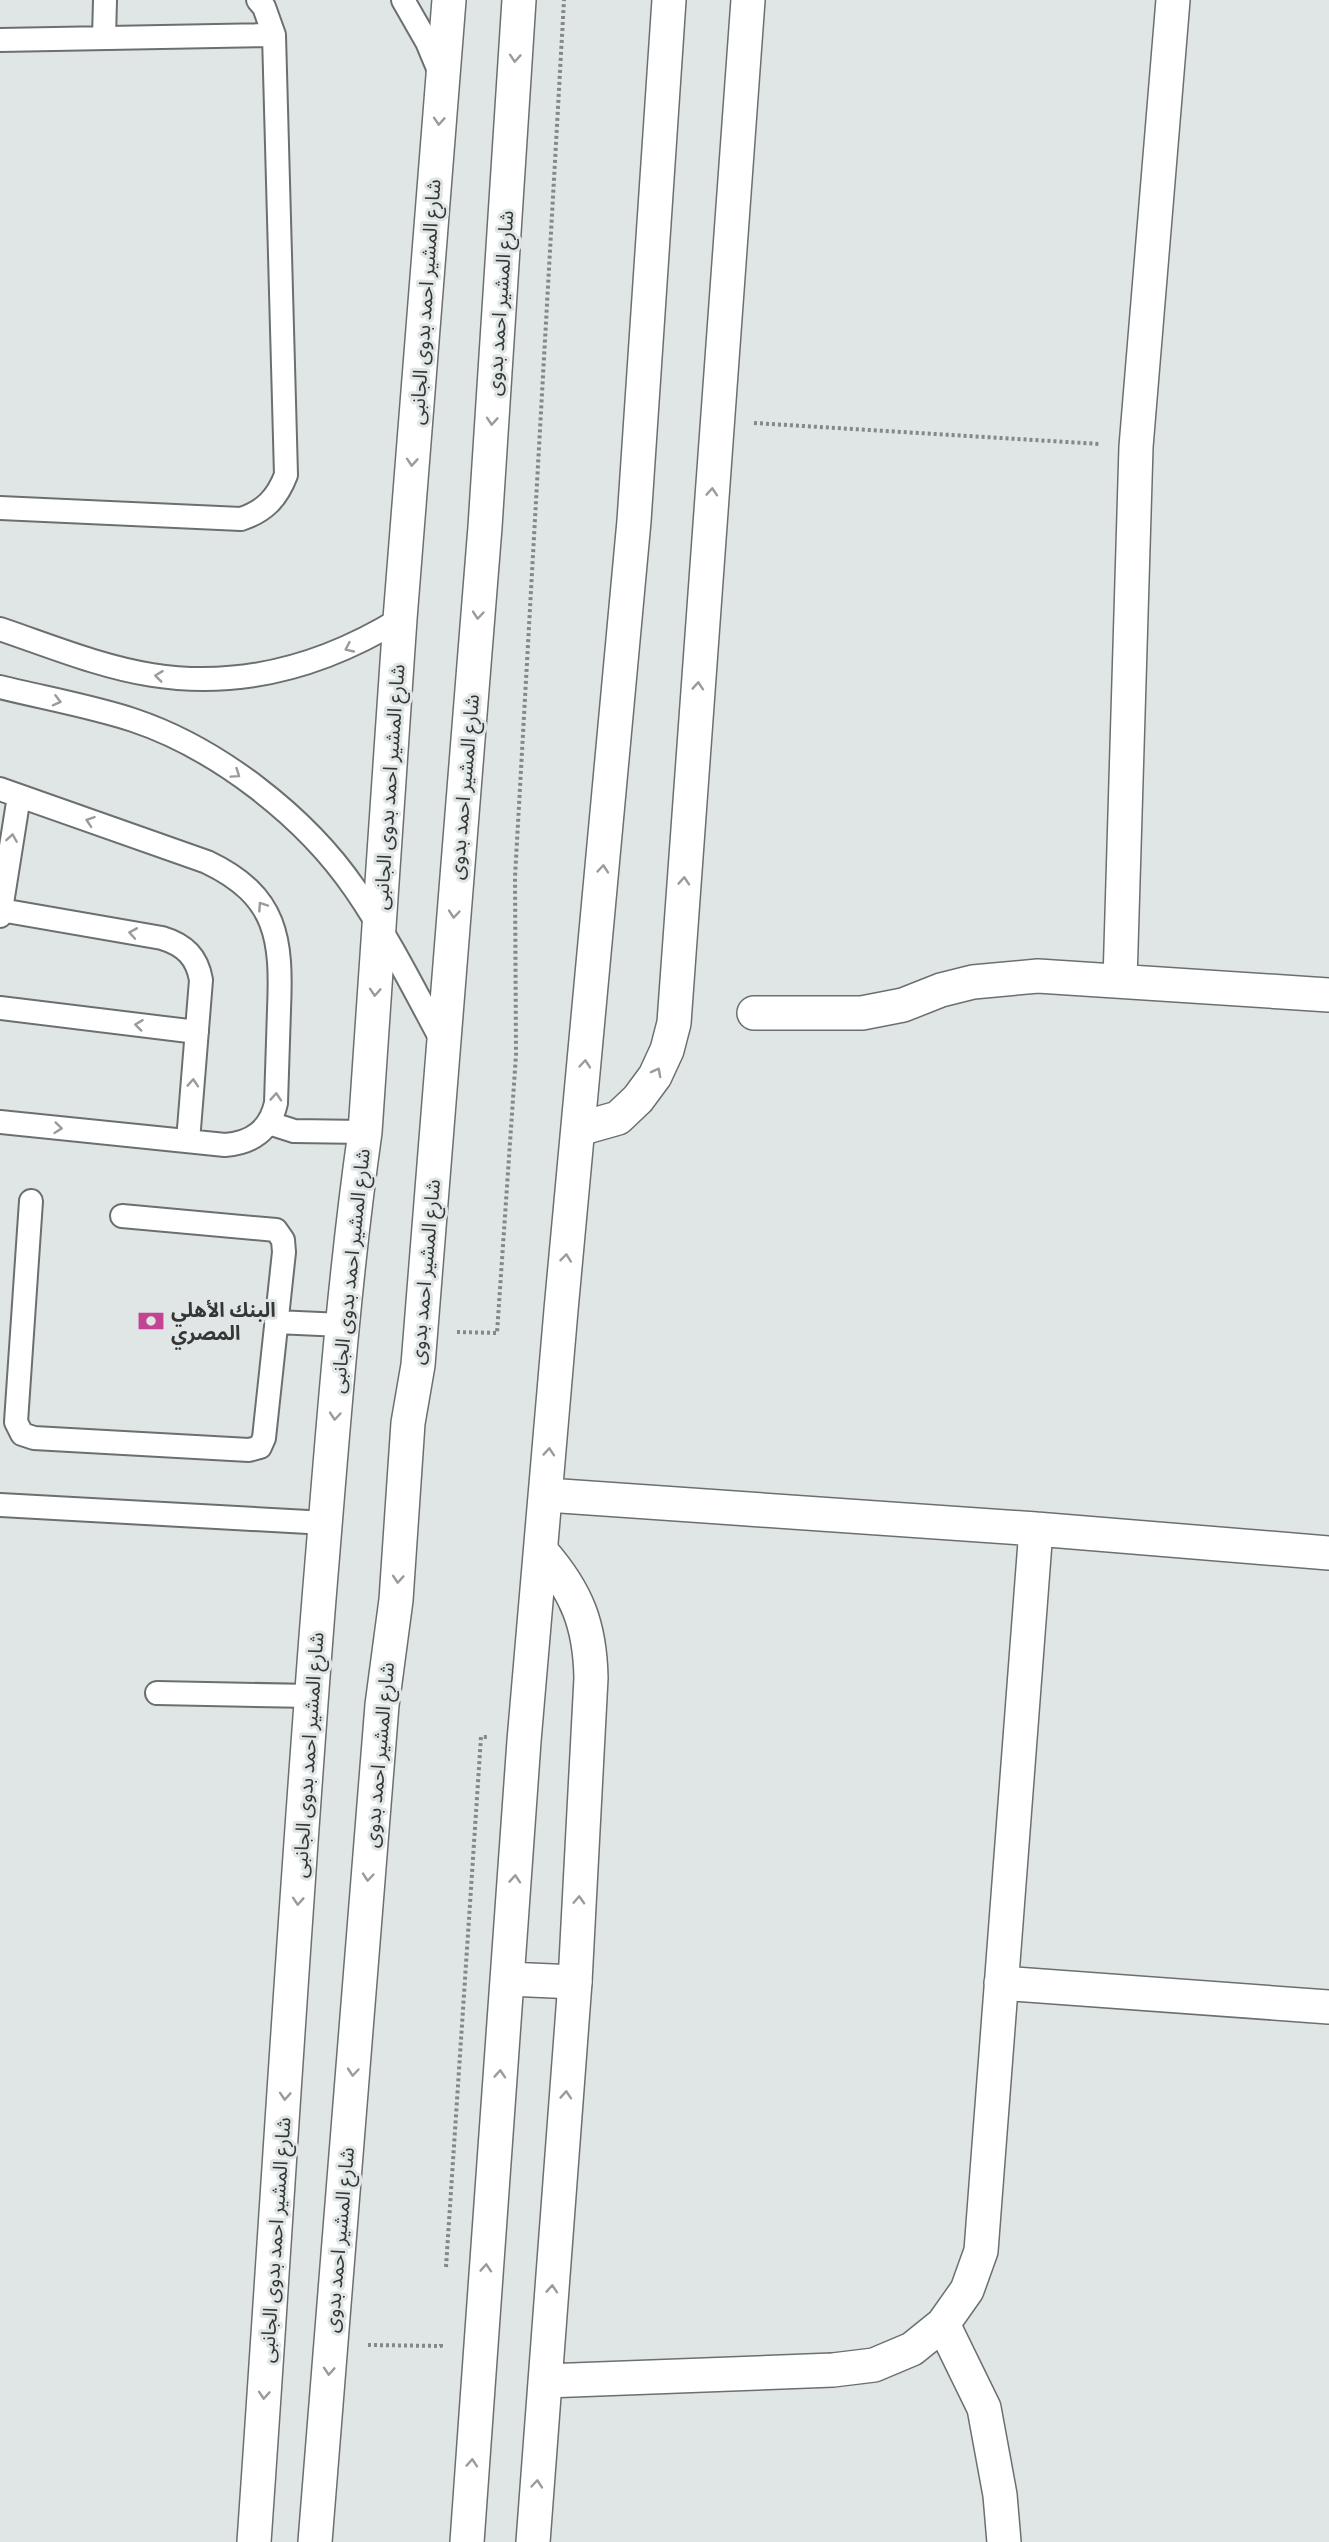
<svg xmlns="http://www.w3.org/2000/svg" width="1329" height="2542" viewBox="0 0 1329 2542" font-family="'IBM Plex Sans','Noto Sans Arabic',sans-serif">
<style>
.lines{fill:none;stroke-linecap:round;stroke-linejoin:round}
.service-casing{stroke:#6a706f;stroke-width:26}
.minor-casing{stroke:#6a706f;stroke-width:36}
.tertiary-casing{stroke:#6a706f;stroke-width:36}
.path{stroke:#848888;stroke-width:4;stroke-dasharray:3 3;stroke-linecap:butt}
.service{stroke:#fff;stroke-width:22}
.minor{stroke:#fff;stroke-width:33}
.tertiary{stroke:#fff;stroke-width:33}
.oneway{stroke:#9a9b9b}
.labels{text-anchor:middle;stroke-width:6;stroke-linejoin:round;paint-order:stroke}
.street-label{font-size:20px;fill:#353737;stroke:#e0e6e5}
.poi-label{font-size:20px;font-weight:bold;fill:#353737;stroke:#e0e6e5;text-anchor:start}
</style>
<rect width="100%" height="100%" fill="#e0e6e5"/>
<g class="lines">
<g class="service-casing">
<path id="service" d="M403,0l24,42 13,31
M104,38l1,-38
M0,40l274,-5
M0,508l241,11c24,-8 36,-21 45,-44l-12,-440 -10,-28 -6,-7
M0,629c50,17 101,38 152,46 89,14 173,-10 248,-56
M0,687c44,11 90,19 133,33 84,28 172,96 222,169 33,48 60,102 88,154
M0,789l207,73c71,34 75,77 72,148 -1,31 -2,62 -3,93 -6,27 -24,40 -51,42l-225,-23
M1,910l161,28c23,7 35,19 39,42l-13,161
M0,916l19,-120
M0,1008l197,24
M269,1123l25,8 71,1
M31,1201l-15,221 6,12 12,4 215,12 11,-3 4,-9 20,-186 -1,-12 -7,-10 -154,-14
M276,1322l66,3
M0,1505l326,18
M157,1693l155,3"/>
</g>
<g class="minor-casing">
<path id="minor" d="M1120,981l16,-534 37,-447
M754,1013h108l41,-8 38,-15 32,-8 65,-6 291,19
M579,1129l39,-11 20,-19 17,-23 12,-26 7,-27 74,-1023
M547,1495l489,34 293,24
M1001,1983l328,24
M943,2324l41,84 16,87 4,47
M546,2381l287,-11 41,-5 38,-16 31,-25 24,-34 14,-39 55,-722
M254,2542c22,-314 40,-629 65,-943 13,-156 24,-312 46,-467l35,-513 49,-619
M533,2542l42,-560 16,-304c-1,-53 -14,-86 -49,-126"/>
</g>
<g class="tertiary-casing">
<path id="tertiary" d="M507,1979l68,3
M315,2542l67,-837 14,-105 12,-177 10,-58 67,-838 34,-527
M467,2542l57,-801 37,-431 73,-789 35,-521"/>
</g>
<path class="path" d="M754,423l346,21
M457,1332l40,1 19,-278 -1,-178 49,-877
M446,2267l35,-530h8
M368,2345l73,1v-3"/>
<use href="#service" class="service"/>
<use href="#minor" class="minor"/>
<use href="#tertiary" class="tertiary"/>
</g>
<defs><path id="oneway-chevron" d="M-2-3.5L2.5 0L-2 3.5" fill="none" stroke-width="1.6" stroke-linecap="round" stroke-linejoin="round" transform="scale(1.5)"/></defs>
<g class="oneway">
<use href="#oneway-chevron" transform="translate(515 58) rotate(94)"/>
<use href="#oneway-chevron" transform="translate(439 121) rotate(94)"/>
<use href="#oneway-chevron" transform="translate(492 421) rotate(94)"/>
<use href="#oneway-chevron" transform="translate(412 462) rotate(94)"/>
<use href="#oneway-chevron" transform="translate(712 492) rotate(-86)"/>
<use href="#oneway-chevron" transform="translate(478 615) rotate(95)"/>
<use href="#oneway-chevron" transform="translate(349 648) rotate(155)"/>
<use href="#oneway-chevron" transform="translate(159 676) rotate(-173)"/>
<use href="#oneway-chevron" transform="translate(698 686) rotate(-86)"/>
<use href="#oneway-chevron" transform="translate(57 701) rotate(14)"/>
<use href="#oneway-chevron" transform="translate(236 774) rotate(34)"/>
<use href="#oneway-chevron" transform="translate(90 821) rotate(-161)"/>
<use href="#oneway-chevron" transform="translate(12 838) rotate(-81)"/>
<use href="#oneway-chevron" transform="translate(603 869) rotate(-85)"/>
<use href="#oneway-chevron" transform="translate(684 881) rotate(-86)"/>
<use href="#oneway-chevron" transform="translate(262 906) rotate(-124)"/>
<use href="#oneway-chevron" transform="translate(454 914) rotate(95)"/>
<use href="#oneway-chevron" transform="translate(133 933) rotate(-170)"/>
<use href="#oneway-chevron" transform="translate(375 992) rotate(94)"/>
<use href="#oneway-chevron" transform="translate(139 1025) rotate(-173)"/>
<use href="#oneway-chevron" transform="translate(585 1064) rotate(-85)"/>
<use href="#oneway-chevron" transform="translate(657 1072) rotate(-62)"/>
<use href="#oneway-chevron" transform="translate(193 1083) rotate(-86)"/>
<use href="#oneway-chevron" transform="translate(276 1097) rotate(-86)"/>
<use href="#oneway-chevron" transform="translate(58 1128) rotate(6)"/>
<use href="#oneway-chevron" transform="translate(566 1258) rotate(-84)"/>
<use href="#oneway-chevron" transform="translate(335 1416) rotate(95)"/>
<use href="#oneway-chevron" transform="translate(549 1452) rotate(-86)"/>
<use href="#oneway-chevron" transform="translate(398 1579) rotate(94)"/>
<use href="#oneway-chevron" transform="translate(368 1877) rotate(95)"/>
<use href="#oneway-chevron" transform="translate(515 1879) rotate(-86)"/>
<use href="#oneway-chevron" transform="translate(579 1900) rotate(-87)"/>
<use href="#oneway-chevron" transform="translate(298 1901) rotate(94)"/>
<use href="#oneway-chevron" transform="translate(353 2072) rotate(95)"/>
<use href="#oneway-chevron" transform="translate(500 2074) rotate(-86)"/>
<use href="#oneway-chevron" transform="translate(566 2095) rotate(-86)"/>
<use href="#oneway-chevron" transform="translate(285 2096) rotate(94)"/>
<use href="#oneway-chevron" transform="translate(486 2268) rotate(-86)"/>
<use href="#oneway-chevron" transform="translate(552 2289) rotate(-86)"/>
<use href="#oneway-chevron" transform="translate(329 2371) rotate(94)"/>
<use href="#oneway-chevron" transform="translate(264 2395) rotate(94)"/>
<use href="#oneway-chevron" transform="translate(472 2463) rotate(-86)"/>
<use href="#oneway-chevron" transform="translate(537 2484) rotate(-85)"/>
</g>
<defs>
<g id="bank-bare" transform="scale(2.07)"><path d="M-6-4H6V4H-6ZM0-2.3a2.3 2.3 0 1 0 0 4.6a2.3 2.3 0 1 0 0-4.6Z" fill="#c34492" stroke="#e0e6e5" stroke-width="2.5" paint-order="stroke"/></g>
</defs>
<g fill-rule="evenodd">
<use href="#bank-bare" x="151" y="1321"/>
</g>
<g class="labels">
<g class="street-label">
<text transform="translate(425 302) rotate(-86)" y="7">شارع المشير احمد بدوى الجانبى</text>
<text transform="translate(500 303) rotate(-86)" y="7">شارع المشير احمد بدوى</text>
<text transform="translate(389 787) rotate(-86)" y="7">شارع المشير احمد بدوى الجانبى</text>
<text transform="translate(464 787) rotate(-85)" y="7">شارع المشير احمد بدوى</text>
<text transform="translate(350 1271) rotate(-84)" y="7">شارع المشير احمد بدوى الجانبى</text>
<text transform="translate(425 1272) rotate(-85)" y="7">شارع المشير احمد بدوى</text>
<text transform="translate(308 1755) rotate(-86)" y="7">شارع المشير احمد بدوى الجانبى</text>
<text transform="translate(379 1755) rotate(-85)" y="7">شارع المشير احمد بدوى</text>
<text transform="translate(275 2240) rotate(-86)" y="7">شارع المشير احمد بدوى الجانبى</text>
<text transform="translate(339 2240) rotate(-85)" y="7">شارع المشير احمد بدوى</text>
</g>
<g class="poi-label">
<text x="171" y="1317">البنك الأهلي<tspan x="171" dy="23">المصري</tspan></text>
</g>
</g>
</svg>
